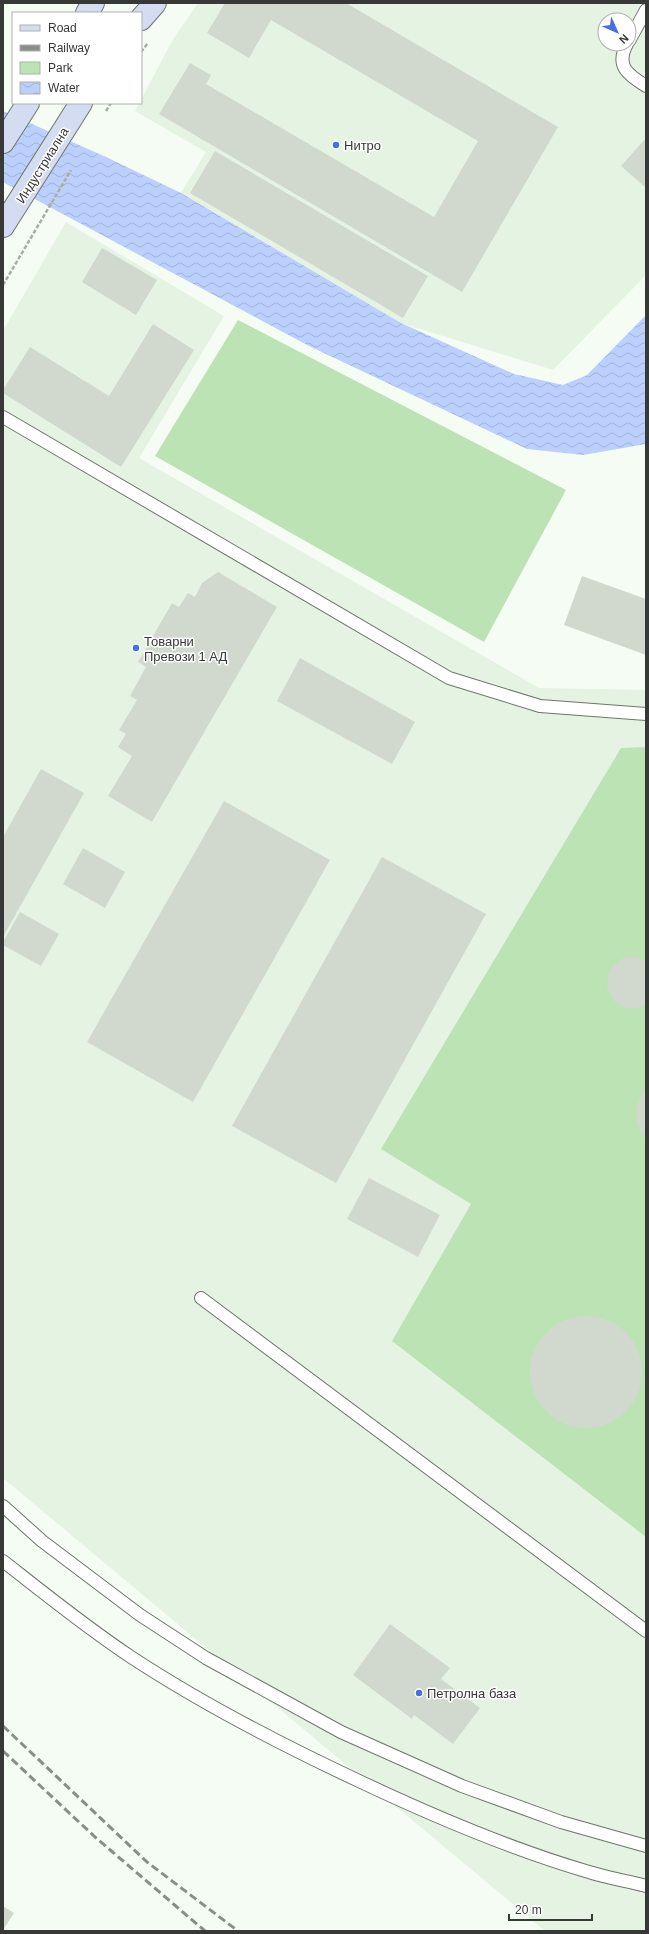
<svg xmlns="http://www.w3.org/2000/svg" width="649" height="1934" viewBox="0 0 649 1934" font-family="Arial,sans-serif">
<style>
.built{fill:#e5f3e3;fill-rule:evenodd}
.green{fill:#bce3b4}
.water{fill:url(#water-waves)}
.building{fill:#d1d9cf}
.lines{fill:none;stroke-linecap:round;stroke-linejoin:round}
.service-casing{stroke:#6e756c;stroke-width:14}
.secondary-casing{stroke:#6e756c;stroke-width:24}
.path{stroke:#a8aea7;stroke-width:2.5;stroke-dasharray:4 2;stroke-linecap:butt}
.service{stroke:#fff;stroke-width:12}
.secondary{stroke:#d3dcf0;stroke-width:22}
.rail{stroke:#898e88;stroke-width:3;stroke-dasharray:8 4;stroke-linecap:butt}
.poi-dot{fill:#4571e3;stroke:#fff;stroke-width:1.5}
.labels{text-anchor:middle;stroke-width:3;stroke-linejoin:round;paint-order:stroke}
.poi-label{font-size:13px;fill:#363935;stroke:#fff;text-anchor:start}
.street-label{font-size:13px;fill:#363935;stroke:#fff}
</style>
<defs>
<pattern id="water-waves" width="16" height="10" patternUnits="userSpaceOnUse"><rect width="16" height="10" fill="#bbd0fd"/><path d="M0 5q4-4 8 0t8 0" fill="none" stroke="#a1b3d9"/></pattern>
</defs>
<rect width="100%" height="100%" fill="#f4fcf3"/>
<path class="built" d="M198,3h448v272l-93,95 -152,-47 -220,-130 25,-41 -71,-41 4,-8h2v-3l31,-59zM605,20h24v24h-24z
M66,222l158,94 -85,142 400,230 107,2v1241h-101l-542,-453v-1147z"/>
<path class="green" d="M238,320l328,170 -82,152 -329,-186z
M646,747v790l-254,-196 79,-137 -90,-55 240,-401z"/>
<path class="water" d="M3,111l103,46 75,36 220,130 113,51 49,11 24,-10 59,-60v129l-63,11 -56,-6 -218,-103 -306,-164z"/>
<path class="building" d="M225,3h121l212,124 -96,165 -303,-178 31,-51 21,12 -5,9 228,133 44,-76 -207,-121 -22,38 -42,-25z
M646,138v50l-25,-22z
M215,151l213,125 -25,42 -213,-125z
M102,248l55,32 -21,35 -54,-33z
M153,324l41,26 -73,117 -118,-74v-3l27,-43 79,49z
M218,572l59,35 -125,215 -44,-26 24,-40 -14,-9 8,-13 -7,-4 18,-30 -7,-4 16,-29 -8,-5 34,-59 7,4 9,-14 7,4 7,-14z
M582,576l64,23v56l-82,-30z
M300,658l115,64 -23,42 -115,-63z
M41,769l43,24 -81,144v-100z
M224,801l106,59 -137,242 -106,-60z
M83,848l42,24 -20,36 -42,-24z
M382,857l104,57 -150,269 -104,-57z
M20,912l39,22 -18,32 -38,-21v-3z
M627,957h9l10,4v43l-7,4 -8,1 -9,-3 -7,-4 -8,-15 2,-16 11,-11z
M646,1088v52l-4,-5 -5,-13v-15l5,-13z
M369,1178l71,37 -22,42 -71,-38z
M530 1372a56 56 0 1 1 112 0a56 56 0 1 1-112 0Z
M390,1624l60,44 -9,11 39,29 -27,36 -39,-29 -2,4 -59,-44z
M3,1906l11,7 -11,17z"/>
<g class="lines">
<g class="service-casing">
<path id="service" d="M629,41l17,-31
M627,44c-12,22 1,31 19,42
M3,417l446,261 91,28 106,8
M201,1298l445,333
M3,1506l39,35 98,74 66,43 135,74 121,54 99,36 85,24
M3,1561c42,33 84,67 128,96 73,48 149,87 228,124 74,35 151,68 230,91 19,6 38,9 57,14"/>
</g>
<g class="secondary-casing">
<path id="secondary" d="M87,13l6,-10
M141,19l14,-16
M3,142l25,-39
M3,226l78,-123"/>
</g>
<path class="path" d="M141,52l7,-9
M106,111l5,-8
M3,285l68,-115"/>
<use href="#service" class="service"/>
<use href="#secondary" class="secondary"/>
<path class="rail" d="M3,1726l144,136 91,69
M3,1751l92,86 110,94"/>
</g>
<g class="poi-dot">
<circle cx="336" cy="145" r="4"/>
<circle cx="136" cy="648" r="4"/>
<circle cx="419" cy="1693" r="4"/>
</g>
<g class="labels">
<g class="poi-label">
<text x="344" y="150">Нитро</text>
<text x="144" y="646">Товарни<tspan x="144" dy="15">Превози 1 АД</tspan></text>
<text x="427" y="1698">Петролна база</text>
</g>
<g class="street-label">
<text transform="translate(42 165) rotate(-58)" y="5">Индустриална</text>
</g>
</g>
<rect width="649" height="1934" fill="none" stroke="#363935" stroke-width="8"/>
<rect x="12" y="12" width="130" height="92" fill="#ffffff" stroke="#afb0ae"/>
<rect x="20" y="25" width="20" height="6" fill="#d3dcf0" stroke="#afb0ae"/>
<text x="48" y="32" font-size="12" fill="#363935">Road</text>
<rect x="20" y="45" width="20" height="6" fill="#898e88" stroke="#afb0ae"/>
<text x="48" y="52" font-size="12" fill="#363935">Railway</text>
<rect x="20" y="62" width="20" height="12" fill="#bce3b4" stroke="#afb0ae"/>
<text x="48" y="72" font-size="12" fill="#363935">Park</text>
<rect x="20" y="82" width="20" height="12" fill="url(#water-waves)" stroke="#afb0ae"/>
<text x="48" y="92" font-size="12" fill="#363935">Water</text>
<g transform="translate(617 32) rotate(135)"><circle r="19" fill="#ffffff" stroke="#afb0ae"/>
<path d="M0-3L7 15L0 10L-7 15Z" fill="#4571e3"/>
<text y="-6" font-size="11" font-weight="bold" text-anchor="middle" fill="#363935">N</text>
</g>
<path d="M509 1914v6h83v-6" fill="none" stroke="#363935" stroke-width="2"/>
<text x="515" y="1914" font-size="12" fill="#363935" stroke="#ffffff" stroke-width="3" paint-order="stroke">20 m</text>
</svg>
